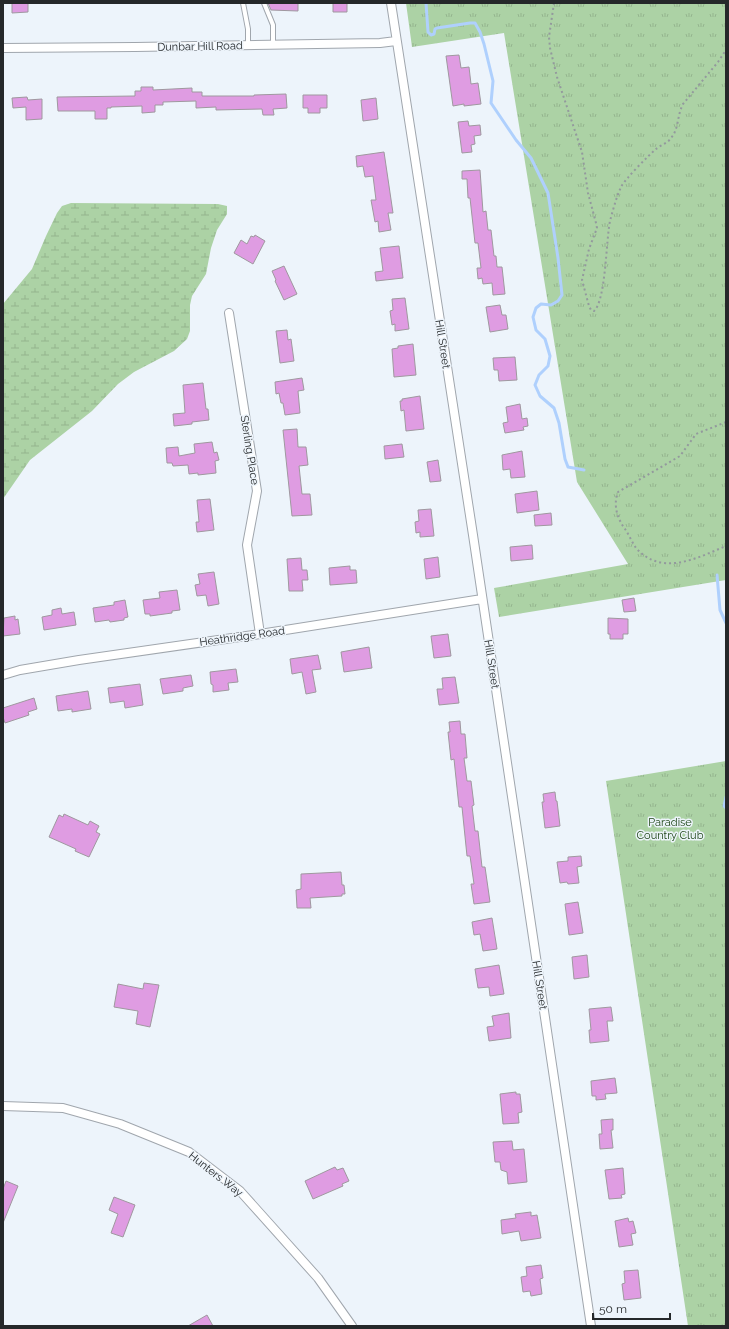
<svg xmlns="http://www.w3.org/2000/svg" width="729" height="1329" viewBox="0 0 729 1329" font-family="Raleway,sans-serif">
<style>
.grass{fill:url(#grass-tufts)}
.wetland{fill:url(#wetland-marsh)}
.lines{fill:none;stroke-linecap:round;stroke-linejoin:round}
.stream{stroke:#afd0fd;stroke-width:3}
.building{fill:#df9ce2;stroke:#9f989f}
.lane-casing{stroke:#a0a6ad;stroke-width:6}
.street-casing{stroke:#a0a6ad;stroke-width:10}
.path{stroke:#93999d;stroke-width:2;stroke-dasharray:2 3;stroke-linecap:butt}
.lane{stroke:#fff;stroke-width:4}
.street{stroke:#fff;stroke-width:8}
.labels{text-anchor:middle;stroke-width:3;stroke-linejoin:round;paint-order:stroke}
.street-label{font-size:11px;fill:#25282a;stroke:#edf4fb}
.park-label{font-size:11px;fill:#153f0d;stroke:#edf4fb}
</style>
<defs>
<pattern id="grass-tufts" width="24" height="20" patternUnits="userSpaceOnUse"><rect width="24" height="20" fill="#acd2a5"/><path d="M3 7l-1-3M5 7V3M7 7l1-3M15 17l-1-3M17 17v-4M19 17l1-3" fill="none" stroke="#94b48e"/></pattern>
<pattern id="wetland-marsh" width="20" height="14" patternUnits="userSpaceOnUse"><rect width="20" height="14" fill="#acd2a5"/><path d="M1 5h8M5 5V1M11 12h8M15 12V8" fill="none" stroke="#94b48e"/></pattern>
</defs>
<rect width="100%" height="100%" fill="#edf4fb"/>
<path class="grass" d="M406,3h320v577l-227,37 -5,-29 134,-24 -51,-82 -73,-449 -92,14z
M726,761v565h-38l-82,-545z"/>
<path class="wetland" d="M71,203l147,1 9,2v8l-10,16 -6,18 -5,26 -14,22 -2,9v26l-3,8 -13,12 -40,21 -16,12 -26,27 -62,49 -27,39v-195l29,-35 14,-33 11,-23 5,-7z"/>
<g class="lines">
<path class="stream" d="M426,3l2,29 3,3 3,-1 1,-5 2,-1 33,-5h5l5,9 4,12 9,37 -2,22 25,37 15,18 17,35 10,65 4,37 -4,6 -7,4 -10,-1 -5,4 -3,9 3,13 9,9 5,17 -2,10 -9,9 -4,10 5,11 14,12 5,15 6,36 3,8 16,3
M717,575l3,35 6,13
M726,797l-2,9 2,2"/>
</g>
<path class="building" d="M12,3h16v9l-16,1z
M268,3h30v8l-27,-1z
M333,3h14v9h-14z
M459,55l2,13 8,-1 2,17 7,-1 3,21 -17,2v-2l-11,2 -7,-50z
M141,87h12v3l39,-2v4h10v4h52v-1l32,-1 1,14 -14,1 1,6h-11l-1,-6 -46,1v-3l-20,1v-7l-33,1v3h-8v7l-13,1v-7l-31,1v1h-4v11h-12v-8h-37l-1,-14 78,-1v-5h6z
M303,95h24v13h-7v5h-12v-5h-5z
M27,97l1,3 14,-1v20l-16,1v-13l-13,1 -1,-10z
M376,98l2,21 -15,2 -2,-21z
M468,121l1,5 11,-1 1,10 -7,1 1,8 -4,1 1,7 -10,1 -4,-31z
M384,152l9,61h-5l3,17 -12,2 -1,-11 -3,1 -4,-22h5l-3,-24 -8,1 -2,-11 -6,1 -1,-11z
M480,170l3,42 3,-1 2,19h3l3,26h2l1,11h5l3,27 -12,1 -1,-12 -9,1 -1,-6 -4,1 -1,-11h4l-3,-25h-3l-5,-45h-2l-1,-19h-5v-8z
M255,235l10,6 -12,23 -19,-11 7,-13 6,4 4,-8 3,1z
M399,246l4,32 -27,3 -1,-9 8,-1 -3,-23z
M284,266l13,28 -13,6 -9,-19 1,-1 -4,-9z
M405,298l4,31 -14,2v-7l-3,1 -2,-14 3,-1 -1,-11z
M500,305l2,10h4l2,14 -18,3 -4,-25z
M287,330l1,10 3,-1 3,22 -14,2 -4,-32z
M413,344l3,31 -22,2 -2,-28 6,-1v-2z
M515,357l2,23 -18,1 -1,-11h-4l-1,-12z
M302,378l2,12 -6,1 2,22 -15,2 -2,-12h-2l-2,-10 -3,1 -1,-12z
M203,383l3,26h2l1,11 -17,2v2l-18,2 -1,-12 12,-1 -2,-28z
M420,396l4,33 -18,2 -2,-21 -3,1 -1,-10h2v-2z
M520,404l2,15 5,-1 1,8 -5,1 1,3 -19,3 -2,-10 5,-1 -2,-15z
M297,429l1,18h8l2,18 -9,1 3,28h8l2,21 -20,1 -9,-86z
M212,442l2,11 3,-1 2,8 -4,1 1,12 -18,2v-2l-9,1 -1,-9 -15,1 -1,-3h-5l-1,-15 12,-1 1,9 16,-3 -1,-9z
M402,444l2,13 -19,2 -1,-13z
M522,451l3,26 -14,1 -1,-9 -7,1 -1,-15z
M438,460l3,21 -11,1 -3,-20z
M537,491l2,19 -22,3 -2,-19z
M210,499l4,31 -17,2 -1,-10h3l-2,-22z
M431,509l3,27 -14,1v-5l-4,1 -1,-11 4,-1 -1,-11z
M551,513l1,12 -17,1 -1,-11z
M532,545l1,14 -22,2 -1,-14z
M438,557l2,20 -14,2 -2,-20z
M301,558l1,12h5l1,10h-6l1,11h-14l-2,-32z
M350,566v4h6l1,13 -27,2 -1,-17z
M214,572l5,32 -11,2 -2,-11 -9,1 -2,-11 5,-1 -2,-10z
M177,590l3,20 -8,1v2l-22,3v-2h-5l-2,-14 17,-2 -1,-6z
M634,598l2,13 -12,1 -2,-12z
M125,600l3,17 -4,1v2l-14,2 -1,-2 -14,2 -2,-14 21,-3v-3z
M61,608l1,6 12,-2 2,13 -32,5 -2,-13 10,-2v-5z
M15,616v4l3,-1 2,15 -17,2 1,-18z
M608,618l20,1v15h-5v5h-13v-5h-2z
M448,634l3,22 -17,2 -3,-22z
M369,647l3,21 -28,4 -3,-20z
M318,655l3,14 -9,1 4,22 -10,2 -4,-22 -10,2 -2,-15z
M236,669l2,13 -10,1 1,7 -16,2v-7l-2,-1 -1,-12z
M191,675l2,11 -10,2v3l-20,3 -3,-15z
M455,677l4,26 -20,2 -2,-16h6l-1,-11z
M140,684l3,21 -18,3 -1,-7 -14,2 -2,-15z
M88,691l3,18 -19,3v-3l-14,2 -2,-15z
M34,698l3,11 -9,3 1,3 -24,8 -2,-6v-9z
M460,721l1,13h4l2,24h-3l3,23h4l3,24 -2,1 3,25h3l4,36h3l5,35 -16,2 -3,-20h3l-4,-28h-3l-5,-49h-3l-5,-48 -3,1 -3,-28h2l-1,-10z
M555,792l1,9h1l3,25 -15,2 -3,-26h2l-1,-8z
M64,814l24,11 2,-4 9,5 -3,6 4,2 -11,23 -14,-6 1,-2 -27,-12 10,-22 4,2z
M581,856l1,10 -5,1 2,16 -11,1 -1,-2 -7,1 -3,-21 11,-1v-4z
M341,872l1,13h2l1,9h-3v2l-32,2 1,10h-14l-1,-18 5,-1v-15z
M578,902l5,31 -14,2 -4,-31z
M492,918l5,31 -14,2 -3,-17 -6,1 -2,-13z
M587,955l2,22 -15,2 -2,-22z
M499,965l5,29 -14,2 -1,-9 -11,1 -3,-19z
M144,983l15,2 -9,42 -14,-3 2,-13 -24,-4 4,-23 25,5z
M611,1007l2,14h-6l2,20 -19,2 -1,-13h2l-2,-21z
M509,1013l2,25 -22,3 -2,-14 7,-1 -2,-10z
M615,1078l2,15 -12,1 1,5 -10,1v-4h-4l-1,-15z
M516,1092v2h4l2,18 -4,1 1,10 -16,1 -3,-30z
M613,1119v11h-2l2,18 -13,1 -1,-15h3l-1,-14z
M512,1141l1,9 11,-1 3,33 -19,2 -1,-12 -6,-2 -1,-8h-5l-2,-20z
M335,1167l2,3 6,-2 6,13 -7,3 1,2 -30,13 -8,-18z
M623,1168l2,26 -4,1 1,3 -13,1 -4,-29z
M6,1181l12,5 -15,37v-34z
M114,1197l21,8 -12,32 -12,-4 7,-19 -9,-4z
M531,1212v4l6,-1 4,23 -20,3 -2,-10 -17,3 -1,-14 15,-2 -1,-4z
M628,1218l1,4 4,-1 3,12 -5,1 2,11 -14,2 -4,-26z
M541,1265l2,13 -3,1 2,15 -11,2 -1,-5 -7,1 -2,-15 6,-1 -1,-9z
M638,1270l3,28 -17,2 -2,-16 3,-1 -1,-12z
M207,1315l6,11h-25z"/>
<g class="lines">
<g class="lane-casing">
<path id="lane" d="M243,3l5,26v17
M264,3l9,22v20"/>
</g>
<g class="street-casing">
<path id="street" d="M391,3l82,532 118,791
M3,48l132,-1 245,-4 16,-2
M229,313l28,178 -10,54 13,89
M3,675l17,-5 59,-10 181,-26 222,-35
M3,1106l60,2 57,16 69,28 51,39 78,87 34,48"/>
</g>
<path class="path" d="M554,3l-5,34 1,11 7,29 25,75 6,41 8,30 1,5 -8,21 -7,31 7,26 2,4 3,1c12,-11 12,-71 16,-90 3,-11 6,-23 11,-34 4,-8 28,-32 35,-38 5,-4 12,-6 15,-11 8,-9 6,-23 12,-34l35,-42 8,-12
M726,422l-30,12 -16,22 -62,36c-5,13 -1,26 7,37 4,6 7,13 11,19 26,29 61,10 90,-2"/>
<use href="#lane" class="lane"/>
<use href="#street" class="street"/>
</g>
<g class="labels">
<g class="street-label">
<text transform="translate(200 46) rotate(-1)" y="4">Dunbar Hill Road</text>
<text transform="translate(443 344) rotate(81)" y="4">Hill Street</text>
<text transform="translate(250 450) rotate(81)" y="4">Sterling Place</text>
<text transform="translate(242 636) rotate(-8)" y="4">Heathridge Road</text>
<text transform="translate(492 664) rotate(81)" y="4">Hill Street</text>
<text transform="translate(540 985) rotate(81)" y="4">Hill Street</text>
<text transform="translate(216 1174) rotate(38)" y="4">Hunters Way</text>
</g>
<g class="park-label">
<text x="670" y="826">Paradise<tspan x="670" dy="13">Country Club</tspan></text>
</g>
</g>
<rect width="729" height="1329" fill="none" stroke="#25282a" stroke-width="8"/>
<path d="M593 1313v6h77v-6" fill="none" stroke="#25282a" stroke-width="2"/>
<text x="599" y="1313" font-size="12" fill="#25282a" stroke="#edf4fb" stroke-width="3" paint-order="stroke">50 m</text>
</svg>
